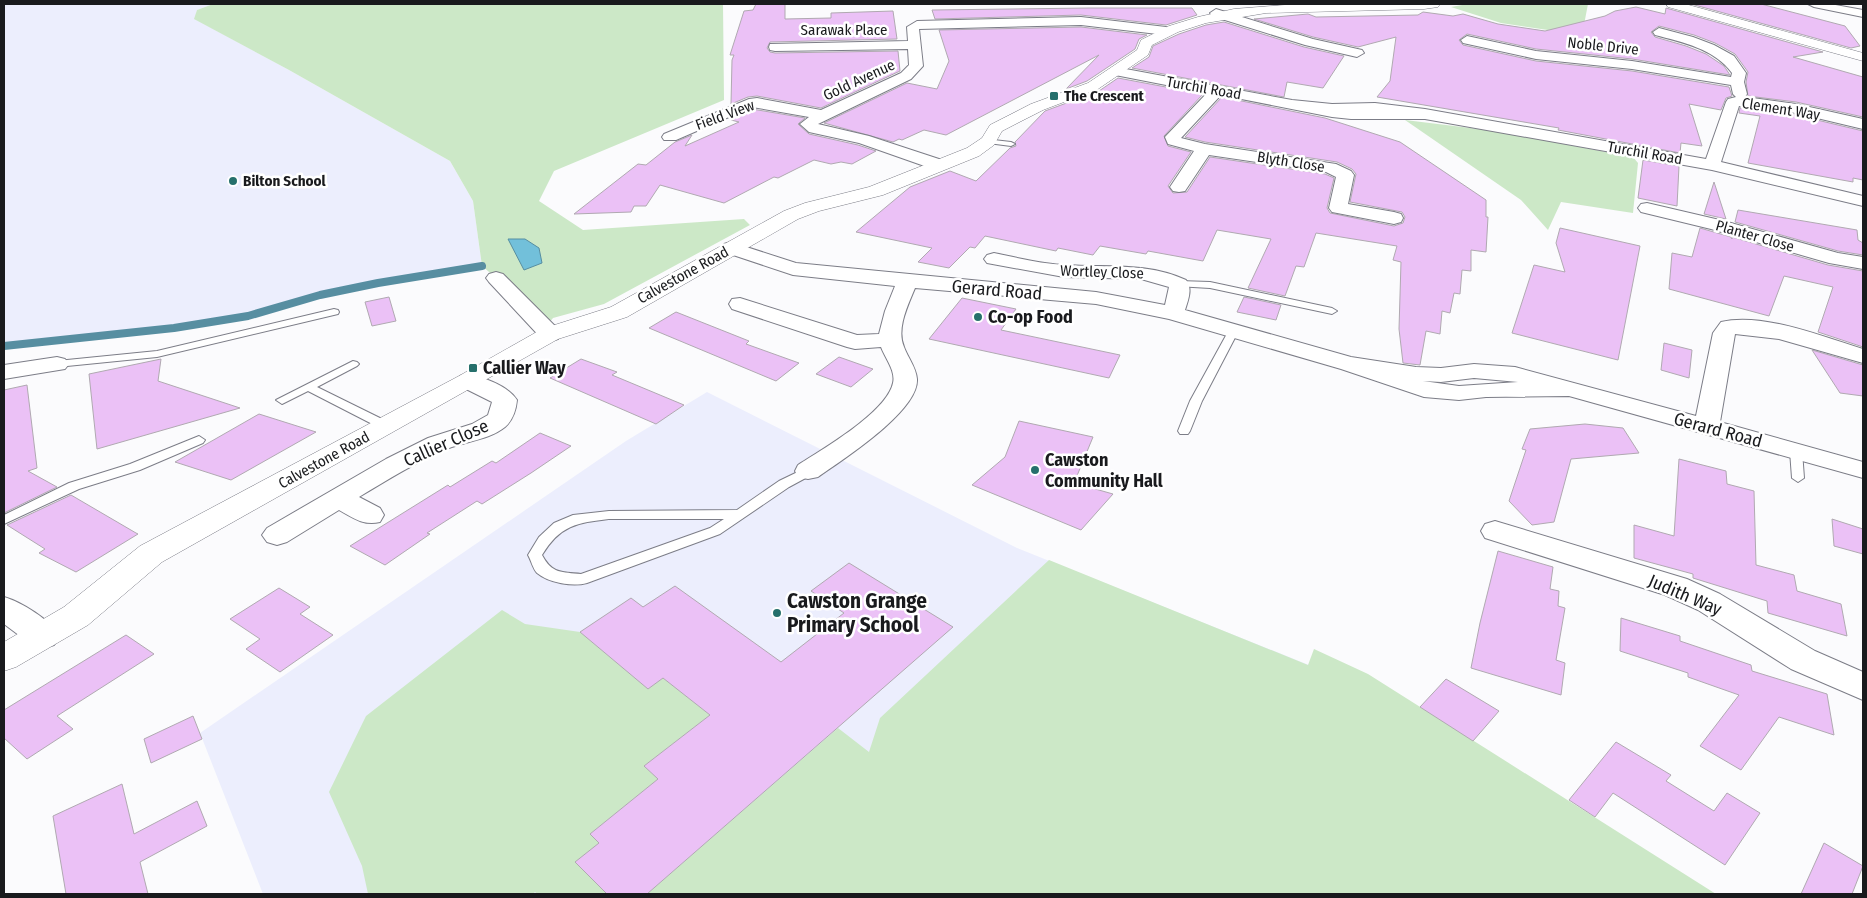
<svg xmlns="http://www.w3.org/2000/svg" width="1867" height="898" viewBox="0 0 1867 898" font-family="'Fira Sans Condensed',sans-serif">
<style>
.built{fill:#eceefd}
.green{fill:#cce8c7}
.water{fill:#72c0da;stroke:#578ea1}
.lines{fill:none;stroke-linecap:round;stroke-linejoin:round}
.stream{stroke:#578ea1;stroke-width:8}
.building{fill:#ebc1f6;stroke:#b0a9b1}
.service-casing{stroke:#7c7d87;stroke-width:2}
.minor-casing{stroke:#7c7d87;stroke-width:2}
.tertiary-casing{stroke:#7c7d87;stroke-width:1}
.service{fill:#fff;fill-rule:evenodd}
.minor{fill:#fff;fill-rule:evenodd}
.tertiary{fill:#fff;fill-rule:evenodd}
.poi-dot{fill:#26706c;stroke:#fff;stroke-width:2}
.labels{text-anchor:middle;stroke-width:5;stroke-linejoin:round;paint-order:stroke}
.far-street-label{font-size:15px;fill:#191a1d;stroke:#fff}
.far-poi-label{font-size:15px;font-weight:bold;fill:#191a1d;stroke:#fff;text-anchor:start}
.street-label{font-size:18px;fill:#191a1d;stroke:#fff}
.poi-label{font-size:18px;font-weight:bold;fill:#191a1d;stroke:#fff;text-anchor:start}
.near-poi-label{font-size:21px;font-weight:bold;fill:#191a1d;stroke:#fff;text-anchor:start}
</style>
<rect width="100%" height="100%" fill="#fbfbfd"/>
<path class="built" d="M4,4h209l-16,6 -2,9 94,51 161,91 23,40 9,65 -162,29 -72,21 -74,12 -170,18z
M707,392l310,156 292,117 -83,229h-963l-63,-161 426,-292z"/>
<path class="green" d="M213,4h510l1,96 -170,71 -15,30 44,29 161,-11 6,6 -146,79 -51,14 -4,5 -67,-57 -9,-65 -23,-40 -161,-91 -95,-51 3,-9z
M1468,4h120l-6,31 -81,-12 -50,-16z
M1405,120l90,11 138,26 5,6 -5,50 -72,-11 -13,28 -27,-30z
M1049,560l259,105 6,-16 54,25 348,220h-1069l191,-166 31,24 11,-34z
M502,610l23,14 55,8 68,57 15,-11 47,37 -66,51 14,13 -68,55 9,9 -23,19 31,32h-70l-2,-2 -2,2h-165l-6,-28 -33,-74 37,-76z"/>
<path class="water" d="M508,239h17l14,9 3,15 -18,7z"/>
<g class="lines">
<path class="stream" d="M4,346l170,-18 74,-12 72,-21 58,-12 104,-17"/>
</g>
<path class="building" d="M756,4h29v15l46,-1v-5l62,-2 4,28 -127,3 -3,6 3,4 5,1 123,-2 2,20 -79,37 -64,-12 -9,1 -17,7 1,-44 2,-5h-4l14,-44 9,-1z
M1691,4h70l84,22 15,20 -9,2z
M1636,7l29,7 1,-6 157,44 -30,5 70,20v40l-67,-15 -48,-6 -2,-14 2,-10 -13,-18 -20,-11 -21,-8 -35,-9 -8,6 4,5 31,9 20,8 18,12 6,9 -98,-16 -96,-10 -69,-15 -8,6 4,5 73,16 96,10 97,16 3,9 -6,2 -5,12 -32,-6 13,42 -21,-3 -1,10 -122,-23 1,-2 -182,-31 13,-16 6,-44 -38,10 -45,-10 -59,-18 54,-5 8,3 102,-2 5,-3 30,4 10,-2 35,10 47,7 60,-15 10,-5z
M1089,8h103l5,7 -31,10 -85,-10 -146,4 -3,-9z
M1224,22l80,25 40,9 -21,32 -36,-6 -3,15 -152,-29 17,-11 4,-11 26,-12 27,-9z
M1081,27l66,8 -8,4 -4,10 -48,32 -21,8 33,-34 -153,80 -22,-5 -22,10 -3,-1 -6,3 -69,-19 83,-40 30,6 12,-28 -10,-31z
M1118,78l85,16 -39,42 4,10 23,6 -23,34 5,7 14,-1 23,-35 115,17 9,4 -7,30 3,5 64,13 9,-3 2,-6 -3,-5 -52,-10 6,-28 -4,-5 -15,-7 -132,-20 -20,-5 37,-40 103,21 75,24 86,58v17h2l-2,35 -15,-2v21l-9,-1 -2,24 -6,-1 -4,20 -8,-2 -2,23 -14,-3 -6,34 -17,-2 -4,-34 2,-67 -8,-2 4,-14 -81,-13 -12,34 -8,-1 -11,30 -37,-8 23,-49 -54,-9 -14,31 -55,-10 -2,3 -46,-8 -7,9 -35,-7 -2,3 -71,-15 -10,12 -5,-1 -21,21 -31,-6 14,-14 -76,-16 54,-45 40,-16 26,10 34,-33 6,-2 -1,-4 30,-31 54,-20z
M1740,108l56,7 67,16v49l-10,-2v4l-105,-19 12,-47 -21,-3z
M752,109l53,9 -7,6 11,10 49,11 18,6 -24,13 -11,-2 -10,2 -17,-4 -36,18 -4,-1 -50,26 -64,-18 -14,21h-12l-3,6 -57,2 64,-50 8,1 29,-23 17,-7 -7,11 54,-24 -8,-2v-2z
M1643,160l36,6 -2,40 -39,-8z
M1714,182l12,37 -22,-5z
M1738,210l119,20 1,10 5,3v12l-25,-4 -103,-29z
M1560,228l80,18 -22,114 -106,-27 22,-68 31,7 -9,-29z
M1700,228l31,9 1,2v-2l96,28 35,6v76l-45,-15 15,-45 -49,-11 -15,40 -100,-27 3,-36 20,4z
M389,297l7,24 -24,5 -7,-24z
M1244,297l37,8 -5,15 -39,-8z
M962,298l54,11 -15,21 119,25 -11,23 -180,-39z
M676,312l73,29 -3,3 53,19 -23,18 -127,-53z
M1664,343l28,7 -3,28 -28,-8z
M1812,350l51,15v31l-23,-3z
M839,357l34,12 -22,18 -35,-13z
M161,359l-3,22 82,27 -143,41 -8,-75z
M581,359l36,13 -5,3 72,30 -28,19 -106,-46z
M27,385l10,83 -9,3 29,16 -53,26v-123z
M259,414l57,18 -85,48 -56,-18z
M1019,421l74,16 -19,46 39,11 -32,36 -109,-45 33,-28z
M1585,424l38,4 16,25 -68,6 -17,63 -22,3 -23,-24 17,-51 -4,-1 8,-20z
M540,433l31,13 -40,27 -49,31 -5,-3 -50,32 3,1 -45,31 -35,-19 98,-61 2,2 42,-26 4,2z
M1679,459l47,12 1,13 27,7 2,74 38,10 3,16 44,13 6,32 -79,-23 -1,-12 -74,-23v-4l-59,-16v-33l40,11z
M71,495l65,38 2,1 -62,38 -37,-19 6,-4 -38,-24z
M1832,519l31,10v25l-29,-8z
M1498,551l55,16 -3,22 9,2 -1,15 7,2 -9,52 9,3 -4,32 -90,-27 9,-45z
M849,563l104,64 -306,267h-40l-32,-32 24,-19 -9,-9 68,-55 -14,-13 66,-51 -47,-37 -15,11 -68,-57 51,-34 12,9 32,-21 106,76 63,-49 -33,-22z
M279,588l31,19 -10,7 33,21 -53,37 -34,-23 14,-10 -30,-20z
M1621,618l59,18v5l71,24 1,6 75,23 7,41 -55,-18 -38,53 -41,-24 39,-51 -51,-18v-4l-68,-22z
M126,635l28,19 -97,62 16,13 -46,30 -23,-21v-28z
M1446,679l53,32 -26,30 -53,-34z
M193,716l9,23 -51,24 -7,-24z
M1616,742l55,33 -5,6 48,30 13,-18 33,20 -35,52 -112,-72 -18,24 -26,-17z
M122,784l12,50 63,-33 10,25 -67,36 8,32h-82l-13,-78z
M1824,843l39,23 -11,28h-51z"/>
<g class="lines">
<g class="service-casing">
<path id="service" d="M985,139l26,3 4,2 -4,2 -23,-3h-3z
M1179,281l31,1 122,26 5,3 -5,3 -122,-26 -34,-2 -2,-2z
M334,309l4,1 1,2 -1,2 -181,43 -100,10 -6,-3 6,-3 100,-10z
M1234,327l5,3 -37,71 -12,30 -2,3h-8l-2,-3 12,-30 39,-71z
M353,361l4,1 2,2 -2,2 -40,21 73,36 2,3 -2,3h-8l-74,-38 -26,13 -6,-4z
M199,436l6,4 -2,3 -63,27 -61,19 -75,35v-9l65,-32 61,-19z
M1796,447l6,4 2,27 -6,4 -6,-4 -2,-27z
M808,467l5,1 1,3 -1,3 -24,13 -69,47 -133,49c-14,4 -38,0 -50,-10 -4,-4 -6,-13 -9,-18l11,-18 15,-14 19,-8 36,-4 128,-1 42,-29zM609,519h115l-14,9 -129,46c-19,-2 -29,0 -39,-19 18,-30 35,-32 67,-36z"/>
</g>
<g class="minor-casing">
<path id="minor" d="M1808,4h22l33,6v7l-49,-10z
M1216,9l97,30 49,11 2,3 -7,4 -52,-12 -93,-29 -2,-3z
M1081,17l85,10 6,4 -6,4 -85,-10 -162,4 4,37 -12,13 -93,45 51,12 76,25 2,4 -2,4h-12l-74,-26 -50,-11 -9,-8 9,-7 -57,-10 -76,33h-12l-2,-3 2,-3 85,-35 8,-1 64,12 80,-37 8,-8 -1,-16 -133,2 -5,-1 -1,-3 1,-3 138,-3 -1,-14 10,-6z
M1659,28l34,9 21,8 20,11 12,17 -2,9 3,12 -2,3 51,7 67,15v10l-67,-16 -57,-7 -18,56 142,34v10l-151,-36 -287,-51h-74l-19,-2 -111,-22 -40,43 24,6 131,20 15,7 3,4 -6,29 46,8 7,2 2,4 -2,4 -7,2 -62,-12 -3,-4 7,-31 -10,-5 -117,-17 -24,36 -6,1 -6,-1 -3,-4 24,-36 -26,-7 -3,-7 42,-44 -92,-18 -7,-4 7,-4 177,33 40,4 43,-1 50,6 281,50 20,-57 2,-3 8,-2 -3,-3 -2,-9 -99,-16 -96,-10 -73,-16 -2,-3 6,-4 69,15 96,10 99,16 1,-4c-17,-24 -50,-31 -77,-38l-2,-3z
M1647,203l77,18 114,32 25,4v12l-34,-6 -118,-34 -70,-17 -3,-4 3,-4z
M731,242l65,21 300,29 69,13 4,-18 -28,-8 -77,-2 -77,-14 -3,-4 3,-4 7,-2c24,5 48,11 72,12 42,3 81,-3 120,15 7,9 2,20 -1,30l166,47 65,10 25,1 33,-4 41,3 181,49 17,-83 8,-11c42,-10 102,15 142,27v14l-84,-24 -44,-5 -15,88 143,40v16l-294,-82 -83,1 -27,3 -35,-3 -83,-28 -172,-50 -73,-15 -181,-16c-7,17 -19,41 -11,59 4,11 12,20 13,32 2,32 -75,81 -99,98l-10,2 -10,-2 -3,-6 3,-6c25,-16 89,-53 95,-82 3,-12 -8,-25 -12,-36l-26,2 -8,-2 -115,-38 -3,-5 3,-5 8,-1 117,37 22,-1 6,-23 10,-25 -102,-11 -69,-23 -3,-4 3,-4zM1474,378l44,4 -59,4 -36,-5 18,1z
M496,272l7,2 55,55 3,5 -3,5 -8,2 -8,-2 -53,-57 -3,-4 3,-4z
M57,357l8,2 4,5 -4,5 -61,10v-14z
M468,374c17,4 39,11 49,26 -1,10 -4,20 -12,27 -16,13 -39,14 -58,22 -31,13 -60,31 -88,48l21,11 4,7 -4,7c-16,4 -27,-4 -41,-12l-52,32 -10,3 -10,-3 -5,-7 5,-7 119,-69 42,-21 44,-14 16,-9 4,-13 -32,-16 -4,-5 4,-5z
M1495,521l192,58 33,15 95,57 48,21v28l-72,-31 -93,-59 -33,-15 -180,-57 -4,-7 4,-7z
M4,597c17,5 47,23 55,39l-5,9 -11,3 -11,-3 -28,-21z"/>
</g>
<g class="tertiary-casing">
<path id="tertiary" d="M1297,4h143l-2,3 -14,2 -158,4 -60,10 -28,9 -26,13 -4,10 -50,34 -55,21 -41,21 -8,14 -15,11 -96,39 -64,16 -21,8 -171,98 -69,22 -396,223 -74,63 -72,42 -12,4v-29l60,-35 76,-61 319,-170 83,-47 69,-22 173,-96 21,-8 64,-16 98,-39 15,-10 8,-13 41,-21 57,-21 49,-33 4,-10 28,-14 29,-9 36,-8z
M1666,4h19l178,49v8l-195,-54z"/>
</g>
<use href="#service" class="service"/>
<use href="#minor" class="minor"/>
<use href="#tertiary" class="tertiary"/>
</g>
<g class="poi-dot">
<rect x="1049" y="91" width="10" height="10" rx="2.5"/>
<circle cx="233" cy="181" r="5"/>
<circle cx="978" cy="317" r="5"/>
<rect x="468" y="363" width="10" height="10" rx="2.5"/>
<circle cx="1035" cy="470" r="5"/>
<circle cx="777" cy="613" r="5"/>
</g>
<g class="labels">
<g class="far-street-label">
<text x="844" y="35">Sarawak Place</text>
<text transform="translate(1603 46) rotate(6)" y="5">Noble Drive</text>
<text transform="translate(859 80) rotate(-25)" y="5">Gold Avenue</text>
<text transform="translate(1204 88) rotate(10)" y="5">Turchil Road</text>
<text transform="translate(1781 109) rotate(9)" y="5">Clement Way</text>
<text transform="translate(725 115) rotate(-20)" y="5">Field View</text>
<text transform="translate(1645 153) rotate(10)" y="5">Turchil Road</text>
<text transform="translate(1291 162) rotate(9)" y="5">Blyth Close</text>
<text transform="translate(1755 236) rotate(16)" y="5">Planter Close</text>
<text transform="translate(1102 272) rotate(2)" y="5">Wortley Close</text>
<text transform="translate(683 275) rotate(-29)" y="5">Calvestone Road</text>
<text transform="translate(324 460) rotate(-29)" y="5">Calvestone Road</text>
</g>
<g class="far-poi-label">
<text x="1064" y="101">The Crescent</text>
<text x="243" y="186">Bilton School</text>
</g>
<g class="street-label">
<text transform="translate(997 290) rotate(5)" y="6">Gerard Road</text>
<text transform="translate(1718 430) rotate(15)" y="6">Gerard Road</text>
<text transform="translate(446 443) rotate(-24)" y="6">Callier Close</text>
<text transform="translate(1685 595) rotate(23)" y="6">Judith Way</text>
</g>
<g class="poi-label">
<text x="988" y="323">Co-op Food</text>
<text x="483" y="374">Callier Way</text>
<text x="1045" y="466">Cawston<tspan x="1045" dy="21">Community Hall</tspan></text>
</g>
<g class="near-poi-label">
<text x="787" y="608">Cawston Grange<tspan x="787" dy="24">Primary School</tspan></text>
</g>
</g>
<rect width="1867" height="898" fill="none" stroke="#191a1d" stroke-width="10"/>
</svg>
